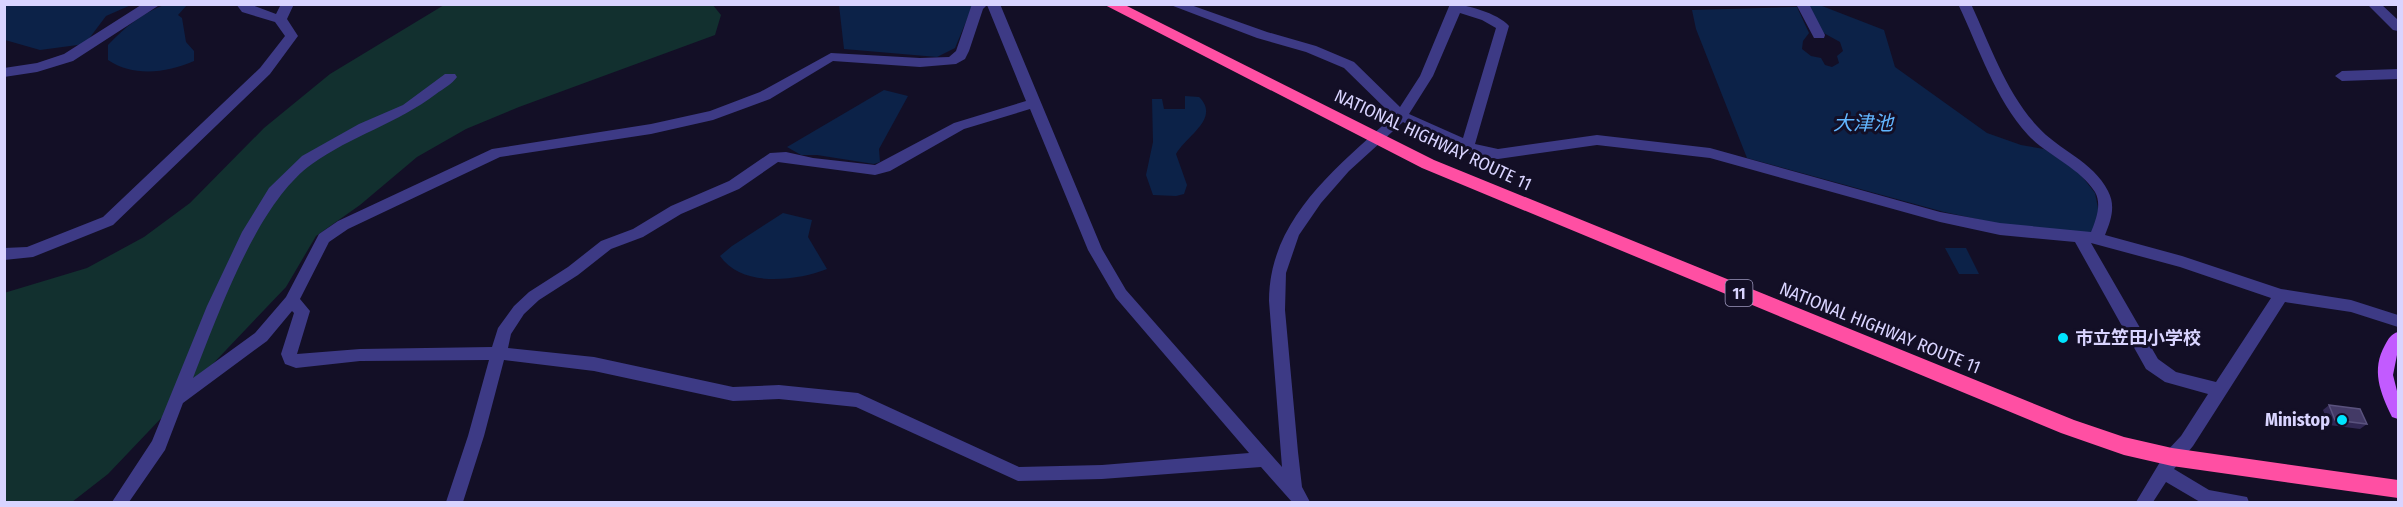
<svg xmlns="http://www.w3.org/2000/svg" width="2403" height="507" viewBox="0 0 2403 507" font-family="'Fira Sans Condensed','Noto Sans JP',sans-serif">
<style>
.green{fill:#12302f}
.water{fill:#0c2248}
.lines{fill:none;stroke-linecap:round;stroke-linejoin:round}
.minor{fill:#3d3a85;fill-rule:evenodd}
.major{fill:#c25bff;fill-rule:evenodd}
.highway{fill:#ff4fa3;fill-rule:evenodd}
.wall{fill:#312854}
.building{fill:#433a66;stroke:#5a527e;stroke-width:1.5}
.poi-dot{fill:#00e5ff;stroke:#130f26;stroke-width:2}
.labels{text-anchor:middle;stroke-width:6;stroke-linejoin:round;paint-order:stroke}
.shield{fill:#130f26;stroke:#9e99be;stroke-width:1.5}
.shield-label{font-size:16px;font-weight:bold;fill:#d9d4ff}
.street-label{font-size:18px;fill:#d9d4ff;stroke:#130f26}
.poi-label{font-size:18px;font-weight:bold;fill:#d9d4ff;stroke:#130f26;text-anchor:start}
.water-label{font-size:20px;font-style:italic;fill:#62b6ff;stroke:#130f26}
</style>
<rect width="100%" height="100%" fill="#130f26"/>
<path class="green" d="M712,4l9,11 -6,20 -196,72 -53,22 -49,28 -57,48 -44,31 -30,51 -178,187 -36,28h-67l-1,-209 83,-25 57,-31 46,-34 74,-75 66,-54 114,-69z"/>
<path class="water" d="M4,5h127l-25,11 -21,28 -45,6 -35,-10z
M164,5h23l-9,10 4,3 4,24 8,9v10c-27,12 -61,16 -86,-1v-15c17,-18 33,-31 56,-40z
M839,5h134l-18,43 -18,9 -93,-8z
M1805,6h17l62,24 11,37 92,66 34,12 23,4 33,21 18,23 4,20 -6,20 -88,-8 -61,-13 -197,-54 -51,-129 -4,-19 105,-3 12,26 -6,8 -1,8 9,7 10,2 4,7 7,2 7,-4 -2,-7 6,-5 -3,-9 -20,-11z
M884,90l24,6 -29,53 1,13 -6,2 -57,-9h-16l-14,-8z
M1185,96l14,1c22,21 -13,39 -23,57l11,31 -3,9 -8,2 -23,-1 -7,-20 7,-33 -1,-43h10l2,10h21z
M783,213l29,7 -4,17 19,32c-31,12 -85,19 -107,-13l12,-10z
M1945,248h21l13,26h-20z"/>
<g class="lines">
<path class="minor" d="M161,4l-88,57 -36,11 -33,5v-9l33,-5 27,-9 77,-49z
M236,4h13l27,10 5,-10h13l-7,15 11,17 -28,38 -157,151 -80,32 -29,3v-12l23,-1 76,-30 157,-149 25,-32 -10,-14 -33,-10z
M972,4h28l102,245 24,41 156,177 -13,-166c0,-83 69,-134 124,-185l-49,-48 -38,-16 -49,-14 -89,-34h20l79,28 49,14 38,16 46,45 20,-31 30,-72c15,0 48,9 59,22l-34,118 23,5 99,-14 113,13 230,64 60,11 91,9c5,-12 11,-28 4,-40 -16,-25 -47,-36 -67,-57 -33,-36 -49,-87 -70,-131h13c19,41 35,88 66,122 21,24 56,35 71,65 8,15 3,29 -3,44l77,21 99,33 70,11 47,15v12l-47,-15 -66,-10 -92,144 -19,23 35,21 38,7 2,5h-49l-34,-20 -13,20h-17l30,-50 15,-16 27,-42 -43,-12 -19,-13 -71,-127 -75,-7 -60,-13 -230,-64 -113,-13 -99,14 -18,-2 -18,-5 -59,-30 -54,49 -28,32 -22,32 -13,38 -1,37 13,142 4,35 8,15h-18l-31,-35 -159,12 -84,2 -162,-74 -77,-8 -46,2 -139,-30 -90,-11 -20,76 -21,66h-17l22,-66 21,-76 -129,1 -64,7 -11,-4 -4,-10 13,-41 -2,-2 -25,30 -84,62 -18,47 -36,52h-17l40,-61 55,-135 35,-74 27,-44 33,-32 57,-32 44,-19 42,-31h10l2,3c-5,7 -14,12 -21,17 -38,29 -85,42 -124,70 -55,39 -94,151 -119,214l62,-45 31,-36 33,-63 19,-13 154,-72 159,-25 59,-13 50,-19 71,-39 89,5 29,-1 7,-6zM987,5l39,96 -72,22 -79,42 -62,-7 -27,-6 -16,1 -41,28 -58,25 -38,23 -32,12 -33,26 -39,25 -15,14 -16,22 -6,19 -132,2 -63,5 13,-43 -10,-12 29,-57 19,-13 152,-72 151,-23 62,-14 57,-21 63,-38 87,6 36,-3 9,-5 4,-8 14,-42zM1460,13l22,7 14,8 -33,110 -54,-24 24,-38zM1030,109l58,141 28,48 133,155 -147,12 -83,2 -161,-74 -79,-8 -46,2 -139,-30 -86,-9 3,-14 13,-20 15,-14 39,-25 33,-26 32,-12 38,-23 58,-25 39,-27 97,13 15,-4 74,-42zM2091,243l89,24 91,31 -55,84 -40,-10 -18,-13z
M1796,4h13l16,31 -1,3h-10z
M2367,4h14l17,16v11l-5,-1z
M2398,69v10l-56,2 -7,-5 7,-5z"/>
<path class="major" d="M2398,332v18l-5,25 5,20v24l-6,-2c-12,-25 -21,-47 -7,-72 4,-7 6,-11 13,-13z"/>
<path class="highway" d="M1103,4h20l311,156 640,260 50,17 48,11 226,32v18l-226,-32 -48,-11 -63,-22 -639,-265z"/>
</g>
<path class="wall" d="M2329,405l38,19 -7,5 -31,-4 -6,-15z"/>
<path class="building" d="M2329,405l31,4 7,15 -32,-4z"/>
<g class="poi-dot">
<circle cx="2063" cy="338" r="6"/>
<circle cx="2342" cy="420" r="6"/>
</g>
<g class="labels">
<rect class="shield" x="1725.5" y="280" width="27" height="26" rx="4.5"/>
<g class="shield-label">
<text x="1739" y="299">11</text>
</g>
<g class="street-label">
<text transform="translate(1433 140) rotate(25)" y="6">NATIONAL HIGHWAY ROUTE 11</text>
<text transform="translate(1880 328) rotate(22)" y="6">NATIONAL HIGHWAY ROUTE 11</text>
</g>
<g class="poi-label">
<text x="2075" y="344">市立笠田小学校</text>
<text x="2330" y="426" text-anchor="end">Ministop</text>
</g>
<g class="water-label">
<text x="1863" y="130">大津池</text>
</g>
</g>
<rect width="2403" height="507" fill="none" stroke="#d9d4ff" stroke-width="12"/>
</svg>
